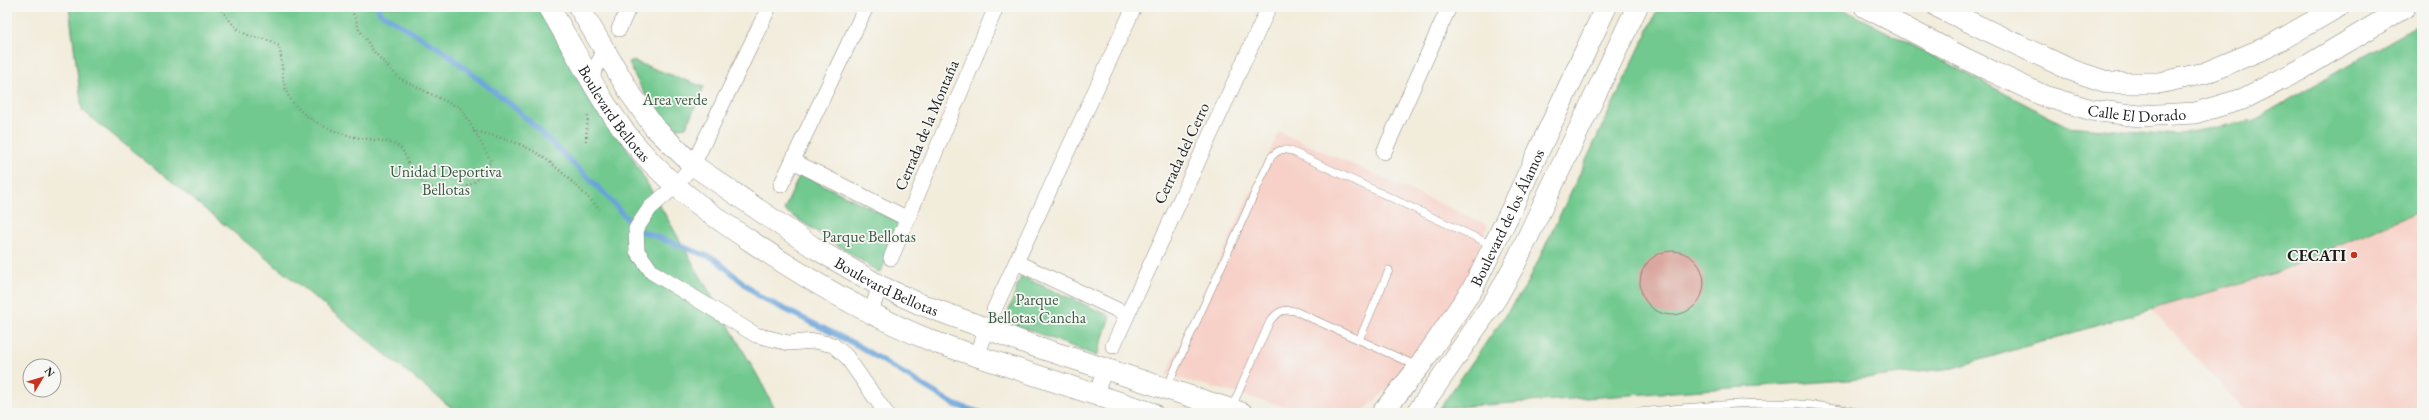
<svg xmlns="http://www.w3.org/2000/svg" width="2429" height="420" viewBox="0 0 2429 420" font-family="'EB Garamond',serif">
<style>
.built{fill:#f7d1c8}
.green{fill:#71c98f;stroke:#467256}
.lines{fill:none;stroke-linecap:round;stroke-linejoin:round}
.stream{stroke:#69a3d9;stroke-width:5.5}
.building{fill:#d3968d}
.lane-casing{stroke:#87847c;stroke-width:8}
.street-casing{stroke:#87847c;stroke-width:16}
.secondary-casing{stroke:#87847c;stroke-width:22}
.path{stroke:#87847c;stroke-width:2.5;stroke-dasharray:1 3;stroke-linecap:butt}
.lane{stroke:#fff;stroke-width:7}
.street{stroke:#fff;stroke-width:15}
.secondary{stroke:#fff;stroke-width:21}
.poi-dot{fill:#c8321e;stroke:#f6f6f2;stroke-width:1.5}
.labels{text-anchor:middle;stroke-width:3.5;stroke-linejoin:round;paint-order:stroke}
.park-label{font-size:16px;fill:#3a5944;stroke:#f6f6f2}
.street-label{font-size:16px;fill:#1c1c1c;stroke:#f6f6f2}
.poi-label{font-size:16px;font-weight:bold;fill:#1c1c1c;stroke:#f6f6f2;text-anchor:end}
</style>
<rect width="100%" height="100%" fill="#f6f6f2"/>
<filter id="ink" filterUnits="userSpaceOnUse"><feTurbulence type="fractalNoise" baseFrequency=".025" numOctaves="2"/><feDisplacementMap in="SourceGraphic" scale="8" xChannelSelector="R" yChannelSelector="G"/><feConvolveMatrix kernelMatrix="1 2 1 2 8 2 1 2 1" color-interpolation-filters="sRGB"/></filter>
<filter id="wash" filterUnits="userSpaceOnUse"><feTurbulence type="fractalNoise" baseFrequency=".012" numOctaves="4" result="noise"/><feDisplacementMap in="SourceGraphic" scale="16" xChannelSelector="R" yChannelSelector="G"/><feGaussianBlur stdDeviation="0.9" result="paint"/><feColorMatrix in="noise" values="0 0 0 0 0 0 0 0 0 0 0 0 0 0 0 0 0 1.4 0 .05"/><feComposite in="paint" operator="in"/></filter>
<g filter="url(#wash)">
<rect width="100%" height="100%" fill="#f2ecdb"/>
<path class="built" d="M1279,132l209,93 -26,64 -65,91 -33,30 -6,3h-48l-144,-38z
M2422,201v212h-175l-96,-104z"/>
<path class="green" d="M69,7h477l214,373 17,33h-319l-376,-303z
M1659,7h180l228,119 108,9 79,-15 168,-97v187l-147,63 -322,95 -104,12 -409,28 87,-124z
M633,61l71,26 -18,40 -15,2c-17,-19 -33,-43 -42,-67z
M800,174l104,50 -24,49 -96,-63z
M1021,276l89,40 -13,40 -92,-35z"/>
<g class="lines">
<path class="stream" d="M378,7l1,5 66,40 77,62 83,80 31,35 79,30 45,38 97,48 98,60 27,8"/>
</g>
<g id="blocks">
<path class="building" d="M1640 283a32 32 0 1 1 64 0a32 32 0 1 1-64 0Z"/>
</g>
</g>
<g filter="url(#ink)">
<use href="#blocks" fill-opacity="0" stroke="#87847c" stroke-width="1"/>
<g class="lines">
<g class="lane-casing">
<path id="lane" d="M1359,340l30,-70
M1167,387l104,-230c7,-7 11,-9 20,-6l201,94
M1232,407l38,-86c8,-10 13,-12 25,-10l122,55
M1627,413c78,-6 157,-19 234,0"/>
</g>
<g class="street-casing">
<path id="street" d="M769,7l-76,158 -18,21 -25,22 -14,21 1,22 15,21 104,63 33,8 26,-2 18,4 13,11 40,57
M619,29l10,-22
M591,77l13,-25
M1384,152l65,-145
M793,161l113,57
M781,185l85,-178
M891,258l105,-251
M1016,262l110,52
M994,310l140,-303
M870,314l10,-28
M1113,346l156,-339
M978,356l8,-27
M1096,394l9,-25"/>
</g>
<g class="secondary-casing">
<g id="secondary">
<path id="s1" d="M549,7c29,48 54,102 91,143 32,37 71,65 112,92 59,40 119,75 185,101l215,70"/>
<path id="s2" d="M579,7l51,86 24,34 39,38 120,82 67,39 40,18 111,41 211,68"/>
<path id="s3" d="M1865,7l103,53 76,36 48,14 47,6 56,-3 48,-14 57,-29 105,-63"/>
<path d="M1938,7l133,63 39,13h49l46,-10 65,-27 68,-39"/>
<path id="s4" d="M1382,413l37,-46 54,-79 39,-80 94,-201"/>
<path d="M1417,413l80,-116 18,-33 122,-257"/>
</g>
</g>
<path class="path" d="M220,7c7,9 13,21 24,26 13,7 21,3 35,13 4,15 2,32 7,45 11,25 41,39 65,45 15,4 31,3 45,9 11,5 11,22 19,30 16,19 45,21 64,3 5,-4 8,-12 12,-17l-29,-52 -62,-30 -26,-27 -15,-23 -8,-22
M473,131c21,4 46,11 64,22 23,15 43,37 63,56
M586,141l2,-27"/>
<use href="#lane" class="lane"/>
<use href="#street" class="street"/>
<use href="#secondary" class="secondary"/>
</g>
</g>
<circle class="poi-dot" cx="2354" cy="255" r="4"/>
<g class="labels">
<g class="park-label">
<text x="675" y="105">Area verde</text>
<text x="446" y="177">Unidad Deportiva<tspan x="446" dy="18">Bellotas</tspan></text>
<text x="869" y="242">Parque Bellotas</text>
<text x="1037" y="305">Parque<tspan x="1037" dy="18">Bellotas Cancha</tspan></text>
</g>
<g class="street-label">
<text dy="6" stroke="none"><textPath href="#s3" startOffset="295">Calle El Dorado</textPath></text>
<text dy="6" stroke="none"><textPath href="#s1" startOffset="125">Boulevard Bellotas</textPath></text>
<text transform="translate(926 125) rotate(-67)" y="6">Cerrada de la Montaña</text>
<text transform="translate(1181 153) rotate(-65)" y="6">Cerrada del Cerro</text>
<text dy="6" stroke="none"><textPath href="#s4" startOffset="233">Boulevard de los Álamos</textPath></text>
<text dy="6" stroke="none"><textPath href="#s2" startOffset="425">Boulevard Bellotas</textPath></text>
</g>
<g class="poi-label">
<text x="2346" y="261">CECATI</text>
</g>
</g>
<rect width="2429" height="420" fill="none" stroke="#f6f6f2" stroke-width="24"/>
<g transform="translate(42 378) rotate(52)"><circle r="19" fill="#f6f6f2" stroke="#9f9f9c"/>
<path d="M0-3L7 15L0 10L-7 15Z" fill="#c8321e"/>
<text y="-6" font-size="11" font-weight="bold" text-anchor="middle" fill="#1c1c1c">N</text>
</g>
</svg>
